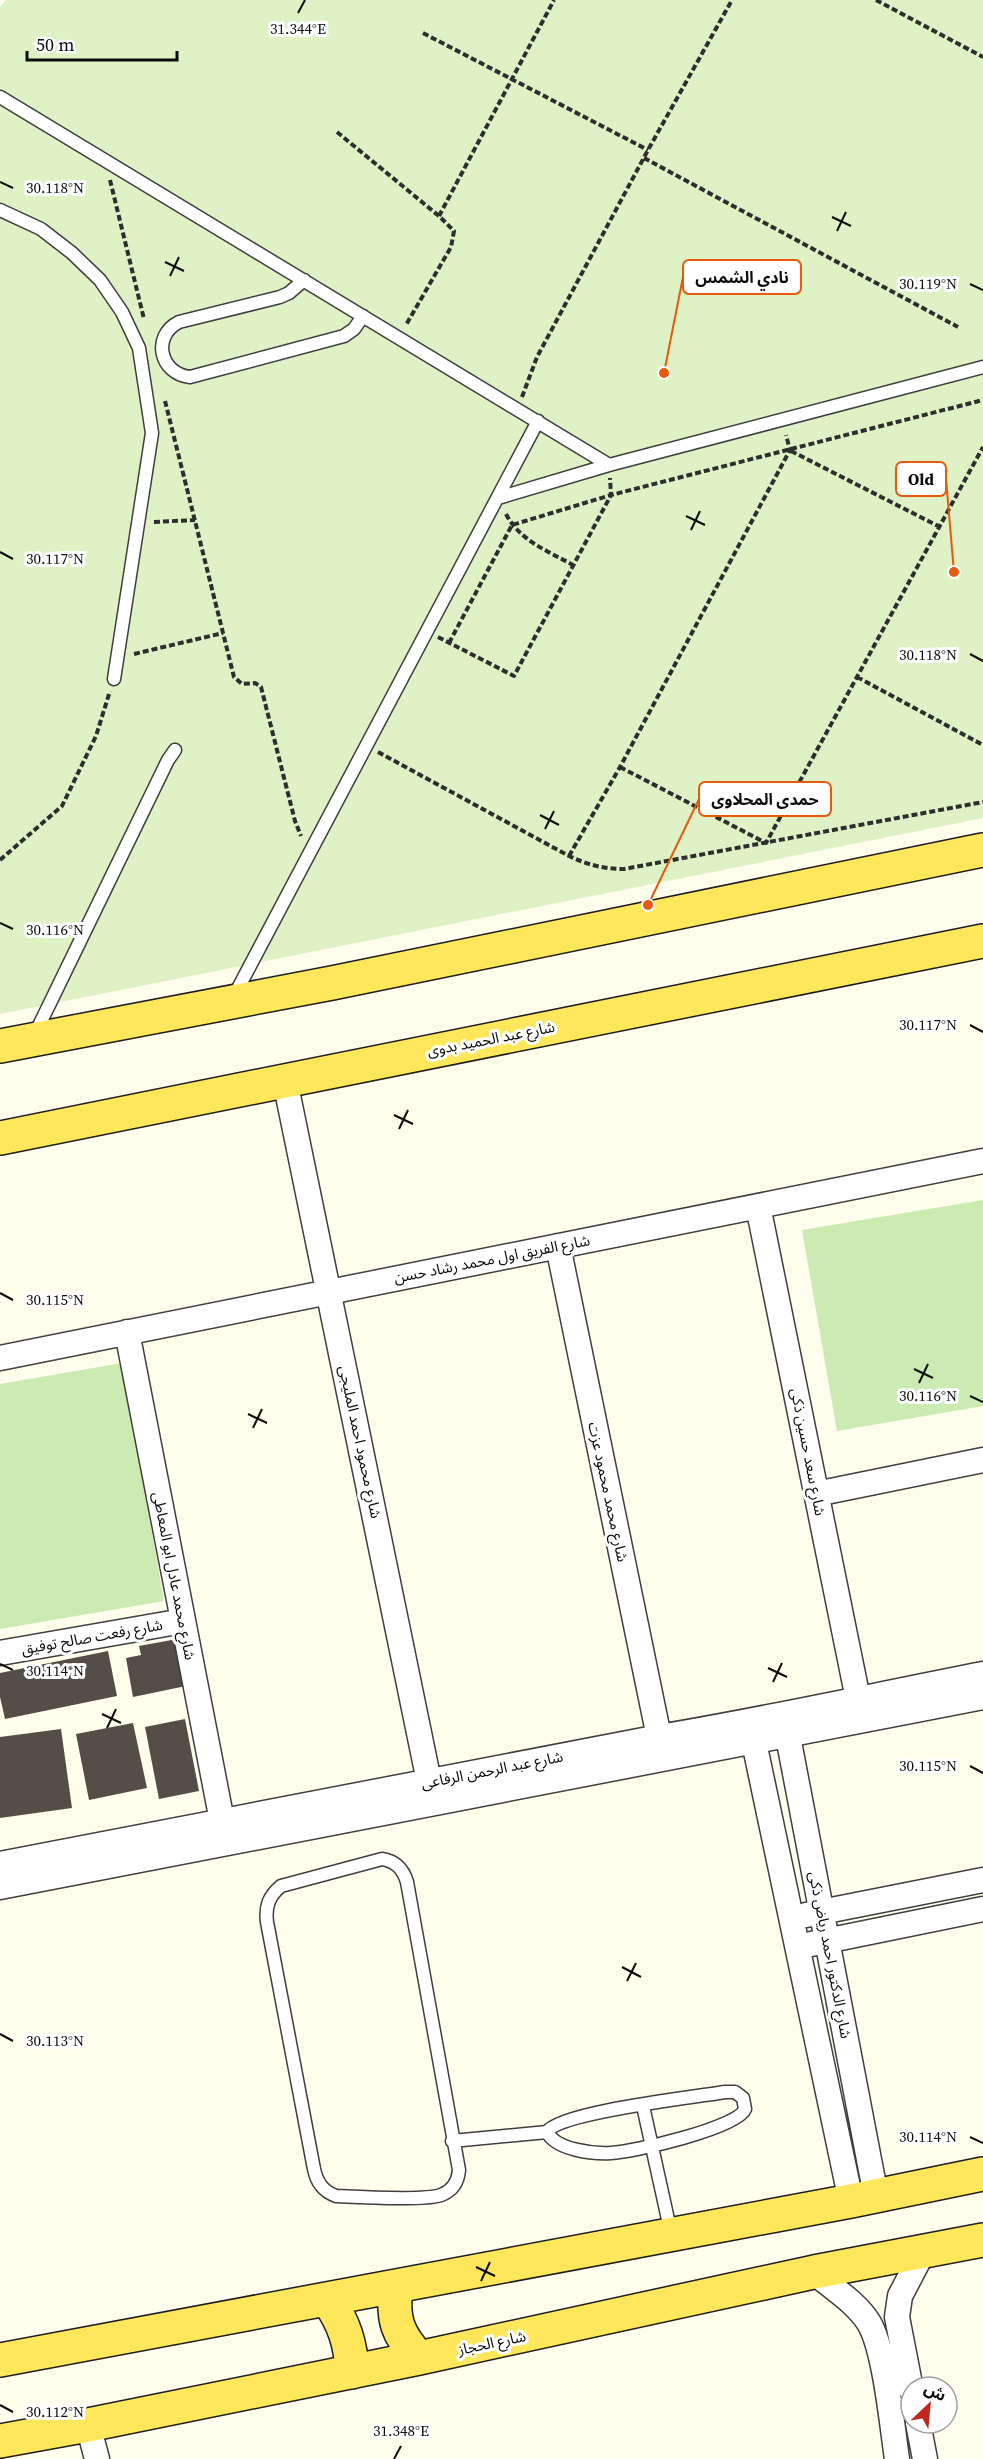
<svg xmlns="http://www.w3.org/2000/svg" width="983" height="2459" viewBox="0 0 983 2459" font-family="'Source Serif 4','Noto Sans Arabic',serif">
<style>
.green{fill:#cbebb3}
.pitch{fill:#def2c5}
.building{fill:#554e48}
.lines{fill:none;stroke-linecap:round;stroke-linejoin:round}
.service-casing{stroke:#3f3f3f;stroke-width:15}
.minor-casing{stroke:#3f3f3f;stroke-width:27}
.primary-casing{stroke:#1d1d1d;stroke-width:36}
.path{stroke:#2e2e2e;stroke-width:4;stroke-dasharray:6 3;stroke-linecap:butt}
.service{stroke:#fff;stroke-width:12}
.minor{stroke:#fff;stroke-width:24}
.primary{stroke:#ffe75b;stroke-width:33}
.ticks{fill:none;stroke:#0c0c0c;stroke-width:2}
.labels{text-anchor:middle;stroke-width:6;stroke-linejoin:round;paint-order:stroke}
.street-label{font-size:15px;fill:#0c0c0c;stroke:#fff}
.ticks-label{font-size:15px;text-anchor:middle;fill:#0c0c0c;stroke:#fff;stroke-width:6;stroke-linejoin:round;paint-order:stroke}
.leader{fill:none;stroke:#e8590c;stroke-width:2}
.callout-dot{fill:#e8590c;stroke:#fff;stroke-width:2}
.callout{fill:#fff;stroke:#e8590c;stroke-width:2}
.callout-label{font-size:16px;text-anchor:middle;font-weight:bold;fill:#0c0c0c}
</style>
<rect width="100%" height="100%" fill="#fffdeb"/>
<path class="green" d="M983,1200v206l-146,25 -35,-201z
M122,1363l42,238 -164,28v-245z"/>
<path class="pitch" d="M6,0h977v818l-983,196v-1007z"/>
<path class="building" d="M177,1639l9,47 -53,11 -7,-39 15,-3 -2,-9z
M108,1651l9,45 -112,23 -5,-22v-24z
M185,1719l14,72 -40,8 -14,-72z
M133,1723l14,65 -58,12 -13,-66z
M61,1729l11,79 -72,10v-81z"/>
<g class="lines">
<g class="service-casing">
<path id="service" d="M0,97l609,368
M0,210l41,19 31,24 28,27 22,32 17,36 13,85 -38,246
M304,280l-15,13 -9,4 -101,25c-28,14 -19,52 11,55l154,-41 10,-7 9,-13
M498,498l111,-33 374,-98
M234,996l304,-575
M34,1036l134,-276 7,-10
M382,1859c14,2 21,10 25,23l52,288c-1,12 -7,21 -18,25 -17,6 -84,2 -105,1 -13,-5 -19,-13 -22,-27l-47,-247c-2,-16 2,-26 14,-36z
M725,2092h10l8,6 2,11c-7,19 -112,43 -134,44 -18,1 -55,-3 -64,-21 12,-20 149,-35 178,-40z
M643,2106l28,127
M452,2141l95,-9"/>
</g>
<g class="minor-casing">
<path id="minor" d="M285,1081l147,715
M758,1206l100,493
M558,1246l101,491
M127,1332l95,489
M0,1358l983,-197
M816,1494l167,-34
M0,1653l183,-32
M785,1721l91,475
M751,1728l100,473
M0,1864l659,-127c109,-18 216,-42 324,-63
M0,1887l983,-190
M806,1915l177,-35
M811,1944l172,-35
M814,2272c18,16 42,30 55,51 16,27 23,102 28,136
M911,2389l-14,-72 3,-21 23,-44
M918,2423l7,36
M88,2425l9,34"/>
</g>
<g class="primary-casing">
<path id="primary" d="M0,1046l332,-63 651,-133
M0,1138l983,-197
M396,2286c-4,33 1,48 23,72
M328,2300c16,23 23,44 24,72
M0,2360l851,-159 132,-27
M0,2441l88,-16 331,-67 395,-86 169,-32"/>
</g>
<path class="path" d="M876,0l107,57
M423,33l225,117
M337,132l102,84 15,15 -3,16 -45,78
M644,158l314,169
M110,180l34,139
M439,216l115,-216
M522,397l15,-40 111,-207 84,-150
M165,401l69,276 8,7 13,-1 6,4 34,134 6,15
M791,451l149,76
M506,514c14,27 42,37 67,51
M154,522l41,-2
M438,637l76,39 97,-181 -1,-17
M449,643l63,-118 99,-30 372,-95
M134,654l89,-21
M857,677l126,68
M378,752l191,104c19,9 35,13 55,13l359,-67
M620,767l146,76 217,-396
M569,856l51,-89 170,-317 -4,-15
M0,860l62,-54 34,-70 14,-45"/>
<use href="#service" class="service"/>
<use href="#minor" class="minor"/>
<use href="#primary" class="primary"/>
</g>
<path class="ticks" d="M298,13l7,-13M0,182l13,6M832,217l19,9M837,231l9,-19M165,262l19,9M170,276l9,-19M970,284l13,6M686,516l19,9M691,530l9,-19M0,552l13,7M970,654l13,7M540,815l19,10M545,829l9,-18M0,923l13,6M970,1025l13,7M394,1115l19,9M399,1129l9,-19M0,1293l13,7M914,1369l19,9M919,1383l9,-19M970,1396l13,6M248,1414l19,9M253,1428l9,-19M0,1664l13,6M768,1668l19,9M773,1682l9,-19M102,1714l19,9M107,1728l9,-19M970,1766l13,7M622,1967l19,10M627,1981l9,-18M0,2034l13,7M970,2137l13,6M476,2267l19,9M481,2281l9,-19M0,2405l13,7M394,2459l7,-13"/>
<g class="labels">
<g class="street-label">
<text transform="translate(491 1039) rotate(-11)" y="5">شارع عبد الحميد بدوى</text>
<text transform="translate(492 1259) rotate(-11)" y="5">شارع الفريق اول محمد رشاد حسن</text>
<text transform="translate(360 1442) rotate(78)" y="5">شارع محمود احمد المليجى</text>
<text transform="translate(808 1452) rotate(79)" y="5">شارع سعد حسين ذكى</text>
<text transform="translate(608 1492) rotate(78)" y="5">شارع محمد محمود عزت</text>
<text transform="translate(174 1576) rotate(79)" y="5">شارع محمد عادل ابو المعاطى</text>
<text transform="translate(92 1637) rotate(-10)" y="5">شارع رفعت صالح توفيق</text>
<text transform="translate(492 1770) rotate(-11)" y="5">شارع عبد الرحمن الرفاعى</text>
<text transform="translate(830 1955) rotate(79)" y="5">شارع الدكتور احمد رياض ذكى</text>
<text transform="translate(492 2343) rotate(-12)" y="5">شارع الحجاز</text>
</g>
</g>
<g class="ticks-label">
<text x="298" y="34">31.344°E</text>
<text x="55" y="193">30.118°N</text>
<text x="928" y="289">30.119°N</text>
<text x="55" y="564">30.117°N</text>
<text x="928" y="660">30.118°N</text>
<text x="55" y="935">30.116°N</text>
<text x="928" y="1030">30.117°N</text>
<text x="55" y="1305">30.115°N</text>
<text x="928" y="1401">30.116°N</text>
<text x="55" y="1676">30.114°N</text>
<text x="928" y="1771">30.115°N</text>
<text x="55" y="2046">30.113°N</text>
<text x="928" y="2142">30.114°N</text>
<text x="55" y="2417">30.112°N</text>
<text x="401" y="2436">31.348°E</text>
</g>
<path class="leader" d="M664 373L683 277M954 572L946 479M648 905L699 799"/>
<g class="callout-dot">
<circle cx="664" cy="373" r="6"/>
<circle cx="954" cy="572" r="6"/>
<circle cx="648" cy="905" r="6"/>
</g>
<g class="callout">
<rect x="683" y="260" width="118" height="34" rx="6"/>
<rect x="896" y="462" width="50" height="34" rx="6"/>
<rect x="699" y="782" width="132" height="34" rx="6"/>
</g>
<g class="callout-label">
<text x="742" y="283">نادي الشمس</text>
<text x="921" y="485">Old</text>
<text x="765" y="805">حمدى المحلاوى</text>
</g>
<g transform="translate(929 2405) rotate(26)"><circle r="28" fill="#ffffff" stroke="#9e9e9e" stroke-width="1.5"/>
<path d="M0-4.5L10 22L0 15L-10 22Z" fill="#c2261e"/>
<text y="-9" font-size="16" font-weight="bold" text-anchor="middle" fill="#0c0c0c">ش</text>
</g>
<path d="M27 51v9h150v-9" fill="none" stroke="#0c0c0c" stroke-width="3"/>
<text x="36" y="51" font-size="18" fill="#0c0c0c" stroke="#ffffff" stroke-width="4.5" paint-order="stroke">50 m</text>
</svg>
